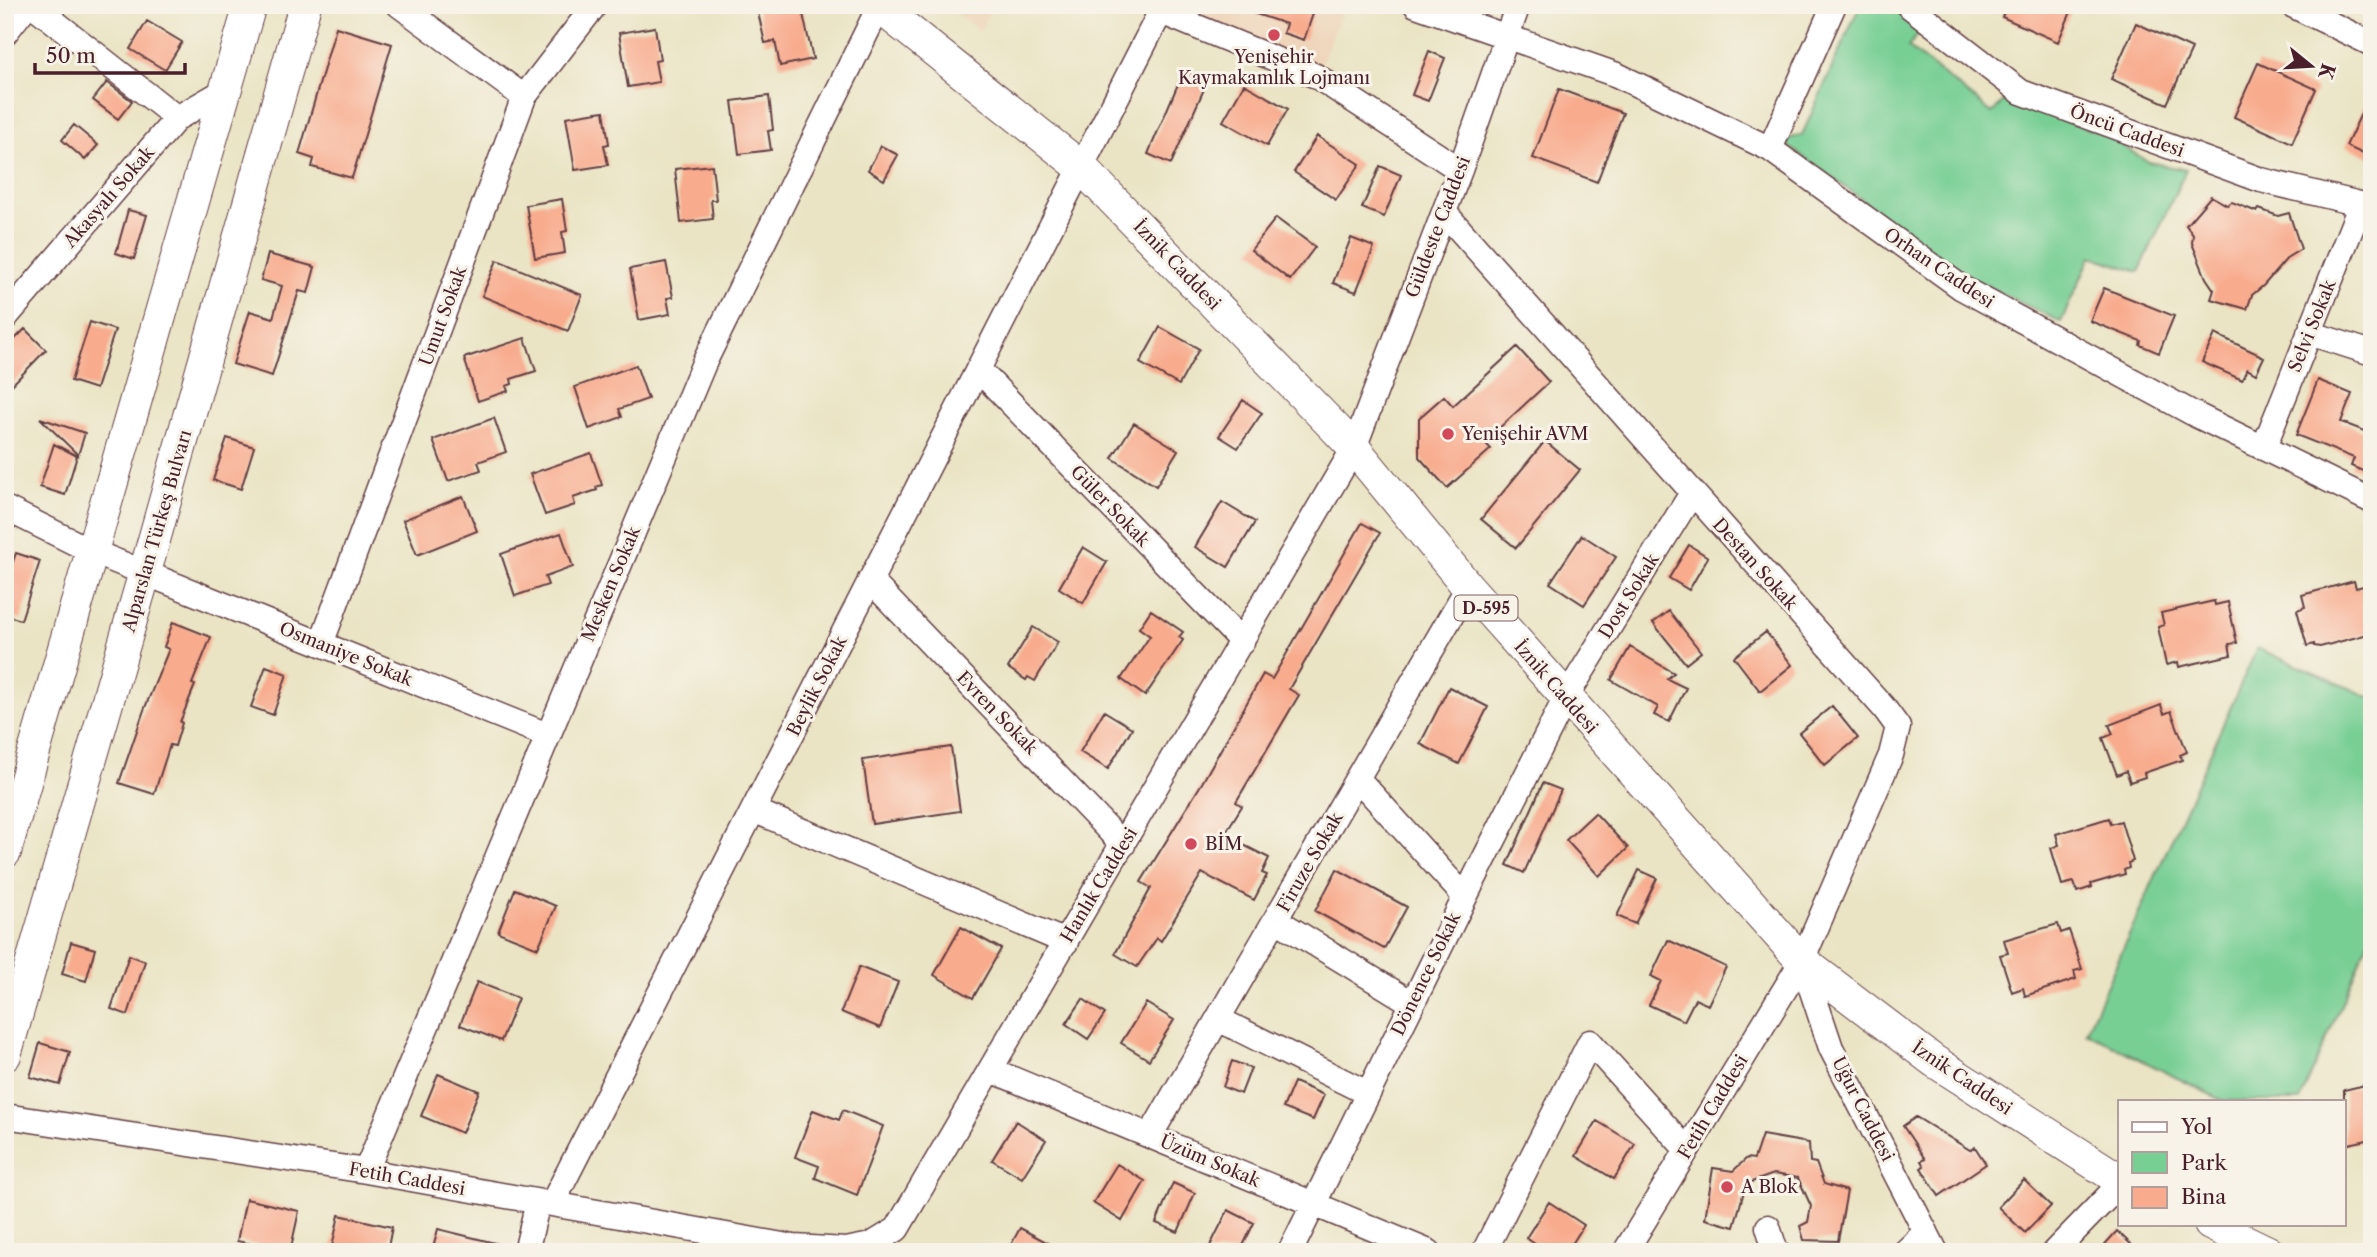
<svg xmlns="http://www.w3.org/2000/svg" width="2377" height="1257" viewBox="0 0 2377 1257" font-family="'Libre Caslon Text',serif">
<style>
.built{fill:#efd6bb}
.green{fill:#78cf94;stroke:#617760;stroke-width:2}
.building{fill:#f8ab8d}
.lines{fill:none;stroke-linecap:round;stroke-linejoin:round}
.minor-casing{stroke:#623d42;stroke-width:27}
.major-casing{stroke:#623d42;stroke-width:34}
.minor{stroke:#fff;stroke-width:24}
.major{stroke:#fff;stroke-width:32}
.poi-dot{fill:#d1495b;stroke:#f7f3e8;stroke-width:2.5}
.labels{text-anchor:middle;stroke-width:6;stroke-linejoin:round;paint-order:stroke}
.shield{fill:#f7f3e8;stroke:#7e5f64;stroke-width:2}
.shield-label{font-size:16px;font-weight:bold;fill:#4a1f2b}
.poi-label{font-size:18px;fill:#4a1f2b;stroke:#f7f3e8;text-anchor:start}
.street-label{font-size:18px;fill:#4a1f2b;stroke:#f7f3e8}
</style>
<rect width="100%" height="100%" fill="#f7f3e8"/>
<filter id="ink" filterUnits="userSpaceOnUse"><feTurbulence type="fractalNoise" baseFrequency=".0143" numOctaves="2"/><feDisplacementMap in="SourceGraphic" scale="14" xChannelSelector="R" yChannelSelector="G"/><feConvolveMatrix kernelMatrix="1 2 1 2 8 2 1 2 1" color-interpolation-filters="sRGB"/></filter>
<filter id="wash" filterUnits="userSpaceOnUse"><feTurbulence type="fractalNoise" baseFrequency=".00686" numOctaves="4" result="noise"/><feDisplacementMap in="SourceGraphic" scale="28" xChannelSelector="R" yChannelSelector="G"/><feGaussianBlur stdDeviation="1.57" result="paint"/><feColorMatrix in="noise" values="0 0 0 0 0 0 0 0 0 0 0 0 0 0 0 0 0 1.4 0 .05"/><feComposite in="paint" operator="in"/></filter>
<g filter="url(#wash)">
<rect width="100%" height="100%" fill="#eae4c4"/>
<path class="built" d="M947,5h45l-12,26z
M1068,5h59l-2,5 -44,3z
M1164,5h181l-29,71z"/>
<path class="green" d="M1860,5h28l33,26 -13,16 84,66 14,-14 97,35 46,28 37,8 -47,102 -48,-16 -30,66 -112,-54 -93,-73 -75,-54 21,-6z
M2257,648l115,50v234l-72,169h-77l-137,-69z"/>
<g id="blocks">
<path class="building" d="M770,5h31l12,54 -33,7 -5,-25 -10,2 -8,-35z
M1238,5h78l-12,35 -21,-7 3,-9 -48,-16z
M2007,5h67l-16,37 -56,-25z
M147,21l35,21 -17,28 -35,-21z
M2136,23l56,26 -25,55 -56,-25z
M336,27l56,17 -40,134 -40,-11 2,-8 -15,-5z
M655,27l5,33 -5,1 4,21 -31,5 -9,-54z
M1429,51l16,7 -17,43 -16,-6z
M2258,63l58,26 -24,54 -58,-26z
M1184,70l24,10 -37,84 -23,-10z
M107,82l25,19 -14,18 -25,-19z
M1244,84l44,25 -21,37 -44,-25z
M1559,89l64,24 -26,69 -64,-24z
M2372,90v68l-26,-12z
M769,96l4,34 -5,1 3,19 -32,4 -7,-53z
M604,111l5,33 -5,1 4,20 -33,5 -9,-53z
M74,125l24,20 -13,15 -23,-20z
M1317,136l43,28 -24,36 -42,-28z
M881,146l17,9 -14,25 -16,-10z
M712,165l4,35h-5l2,19 -32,4 -6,-54z
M1380,166l21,9 -17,42 -22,-9z
M2211,196l16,9 5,-3 25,10 2,-3 19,7 11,-3 12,36 -13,8 -24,28 -12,10 -5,14 -36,-10 3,-9 -8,-12 -14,-35 1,-8 -7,-10z
M562,199l5,32 -5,1 3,21 -30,5 -9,-53z
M128,210l19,5 -13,44 -18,-6z
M1276,218l39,29 -25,33 -39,-30z
M1351,238l23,9 -18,45 -23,-9z
M268,254l47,13 -7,26 -9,-2 -27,85 -39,-12 17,-53 23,7 9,-32 -21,-6z
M497,260l85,35 -14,36 -86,-35z
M666,262l7,35 -6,1 3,16 -31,6 -9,-51z
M2104,288l70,28 -15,37 -19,-8 1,-4 -51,-20z
M90,322l25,8 -19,59 -25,-8z
M1160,327l39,22 -20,36 -39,-22z
M25,329l21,21 -41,42v-43z
M2215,334l49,23 -8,17 -9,-5 -5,11 -40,-18z
M525,338l11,33 -25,8 1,5 -6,2 2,5 -30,10 -14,-43z
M1517,347l32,35 -65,60 7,7 -44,39 -28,-31v-39l25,-22 9,10z
M636,365l12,34 -29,10 3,8 -33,12 -14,-42z
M2318,380l34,14 -11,28 31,12v41l-21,-9 3,-8 -58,-23z
M1243,400l19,13 -24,35 -19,-12z
M40,418l45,15 -7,22z
M494,418l12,34 -28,10 3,8 -33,11 -15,-41z
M1134,423l44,27 -22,36 -44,-28z
M227,438l27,9 -13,42 -28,-9z
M1545,441l35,29 -64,78 -35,-29z
M54,444l23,12 -12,39 -25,-8z
M591,453l11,32 -6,2 1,3 -24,8 2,7 -30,10 -15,-41z
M463,496l14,35 -60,24 -14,-35z
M1222,502l33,20 -27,45 -33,-20z
M1362,523l18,10 -91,156 10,6 -63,107 6,4 -18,29 45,23 -7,15 5,2 -13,25 -52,-27 -41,68 -4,-3 -20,29 -22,-13 36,-66 -10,-6 61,-99 61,-109 9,5z
M561,533l12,34 -28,10 3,8 -33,11 -14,-42z
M1582,535l34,22 -32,48 -34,-22z
M1689,545l19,12 -19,33 -20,-12z
M1083,547l24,15 -24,41 -24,-15z
M16,553l24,8 -19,59 -16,-5v-31z
M2354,581l2,7 11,-3 5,19v29l-52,14 -6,-1v-2l-7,2 -10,-36 8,-3 -3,-12z
M2214,601l1,4 13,-3 9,41 -8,1 2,11 -52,12 -1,-5 -12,3 -8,-38 6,-2 -3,-12z
M1151,610l32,22 -4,5 4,3 -38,56 -24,-17 29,-43 -11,-8z
M1669,611l32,41 -15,12 -33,-41z
M173,622l38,15 -19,47 3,1 -15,37 2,1 -7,23 -5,-1 -16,49 -35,-11 25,-73 25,-61 -5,-2z
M1033,627l25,15 -23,39 -7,-4 -2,3 -18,-12z
M1766,632l26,33 -32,26 -26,-34z
M1630,647l44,26 -7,6 19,9 -17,34 -15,-7 4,-8 -47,-27z
M266,666l21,8 -14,41 -22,-8z
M1449,687l39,20 -29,57 -39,-20z
M2161,705l3,9 7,-3 16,41 -7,3 2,5 -38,13 1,4 -15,5 -4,-11 -9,4 -14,-37 10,-4 -4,-9z
M1832,706l26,32 -33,27 -26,-32z
M1104,711l28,17 -24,41 -28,-17z
M951,747l9,64 -88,13 -9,-64z
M1543,783l18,7 -37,83 -17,-8z
M1595,813l33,35 -29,28 -33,-36z
M2109,818l2,6 10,-3 12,40 -5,2 1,5 -5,2 1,4 -34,10 1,3 -15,5 -3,-10 -12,3 -11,-37 8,-3 -3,-11z
M1337,869l70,38 -23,42 -69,-38z
M1639,870l18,8 -22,46 -18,-8z
M515,889l41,17 -18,42 -40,-16z
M2058,924l3,9 8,-3 13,39 -8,2 2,8 -51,17 -2,-8 -11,4 -12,-37 8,-2 -4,-13z
M961,927l40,22 -28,49 -39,-23z
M1668,940l58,27 -18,38 -13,-6 -11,22 -35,-16 12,-24 -10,-5z
M71,942l24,7 -9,32 -24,-7z
M129,955l16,6 -17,54 -17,-6z
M859,967l39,15 -18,46 -39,-16z
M477,982l41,16 -17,43 -41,-16z
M1083,999l22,15 -17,25 -22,-15z
M1146,1003l28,17 -25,40 -28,-17z
M40,1043l30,9 -10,33 -30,-8z
M1232,1061l19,7 -10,26 -18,-7z
M438,1074l41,17 -17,42 -41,-17z
M1294,1082l30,13 -11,25 -30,-12z
M2365,1085l1,6 6,-2v50l-28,6v-55z
M813,1110l26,10 4,-10 40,16 -26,69 -42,-17 4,-12 -24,-9z
M1916,1117l54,33 5,-3 11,17 -47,32 -18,-28 3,-2 -3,-5 4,-2 -22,-33z
M1016,1121l30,19 -24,38 -30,-18z
M1597,1121l38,23 -21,35 -38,-23z
M1762,1135l47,8 1,19 6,1 8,21 23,7 -9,50 -34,-1 -4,-14 8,-4 3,-16 -13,-28 -24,-4 -28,10 -12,43 -29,-8 8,-51 20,3 14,-13 7,1z
M1117,1164l28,17 -23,40 -29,-18z
M2024,1180l27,26 -26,27 -27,-26z
M1173,1183l22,10 -17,39 -22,-9z
M246,1199l53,12 -9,41 -53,-11z
M1549,1202l35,23 -17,27h-20l-21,-14z
M1228,1210l26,13 -14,29h-33z
M339,1215l53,12 -5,25h-56z
M1020,1228l45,24h-58z
M438,1229l69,17 -1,6h-74z
M2117,1231l22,21h-41z"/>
</g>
</g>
<g filter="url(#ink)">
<use href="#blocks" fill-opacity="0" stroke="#623d42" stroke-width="2"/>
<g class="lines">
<g class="minor-casing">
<path id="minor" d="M33,5l144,113
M399,5l125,92
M1416,5l201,70 153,74 192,139 232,126 178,87
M1908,5l113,87 240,88 111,27
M2292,5l80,39
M1161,12l155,64 144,94
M5,33l22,-28
M1770,149l64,-144
M1444,212l440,496 14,19 -7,28 -89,206 -177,291
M5,318l172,-200 47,-27
M2309,333l63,20
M978,369l264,273
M2264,447l97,-243
M5,508l88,44 454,183
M870,580l253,265
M321,644l203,-547 71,-92
M1358,779l107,118
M753,810l313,132
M1276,920l136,83
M1802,961l29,87 105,204
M1218,1019l149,74
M991,1070l438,182
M5,1116l361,55 428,76 13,5
M1150,1136l318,-549
M366,1171l338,-808 175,-356
M552,1204l612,-1199
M1768,1227l8,25
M794,1247l52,3 25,-5 26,-16 457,-781 106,-278 58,-165
M526,1252l12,-50
M1290,1252l175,-355 100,-198 127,-206
M1484,1252l106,-210 97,108
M1905,1252l21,-20
M2054,1252l66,-68"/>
</g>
<g class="major-casing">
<path id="major" d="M877,5l204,162 254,261 19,20 114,139 334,374 132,100 186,119
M5,852l245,-847
M5,1055l140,-483 160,-567
M2210,1224l58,28"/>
</g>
<use href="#minor" class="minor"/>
<use href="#major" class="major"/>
</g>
</g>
<g class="poi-dot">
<circle cx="1274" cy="35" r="7"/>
<circle cx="1448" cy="434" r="7"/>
<circle cx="1191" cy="844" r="7"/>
<circle cx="1727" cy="1187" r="7"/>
</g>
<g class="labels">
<rect class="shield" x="1454.5" y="595.5" width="63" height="25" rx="5"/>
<g class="shield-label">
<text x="1486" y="614">D-595</text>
</g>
<g class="poi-label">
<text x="1274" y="63" text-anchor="middle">Yenişehir<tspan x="1274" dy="21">Kaymakamlık Lojmanı</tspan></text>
<text x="1462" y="440">Yenişehir AVM</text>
<text x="1205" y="850">BİM</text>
<text x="1741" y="1193">A Blok</text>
</g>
<g class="street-label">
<text transform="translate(2127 131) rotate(20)" y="6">Öncü Caddesi</text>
<text transform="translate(109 197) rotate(-49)" y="6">Akasyalı Sokak</text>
<text transform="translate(1438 227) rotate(-69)" y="6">Güldeste Caddesi</text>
<text transform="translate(1177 265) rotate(46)" y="6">İznik Caddesi</text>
<text transform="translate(1939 268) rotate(34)" y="6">Orhan Caddesi</text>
<text transform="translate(443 316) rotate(-70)" y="6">Umut Sokak</text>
<text transform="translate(2312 326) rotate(-68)" y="6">Selvi Sokak</text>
<text transform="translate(1110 506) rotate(46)" y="6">Güler Sokak</text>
<text transform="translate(157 531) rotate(-74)" y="6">Alparslan Türkeş Bulvarı</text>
<text transform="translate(1755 564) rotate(48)" y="6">Destan Sokak</text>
<text transform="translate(611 584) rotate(-67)" y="6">Mesken Sokak</text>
<text transform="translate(1629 596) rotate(-58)" y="6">Dost Sokak</text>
<text transform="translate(346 654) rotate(22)" y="6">Osmaniye Sokak</text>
<text transform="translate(817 686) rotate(-63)" y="6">Beylik Sokak</text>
<text transform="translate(1556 687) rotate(49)" y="6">İznik Caddesi</text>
<text transform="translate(997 713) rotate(46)" y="6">Evren Sokak</text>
<text transform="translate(1310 862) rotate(-60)" y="6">Firuze Sokak</text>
<text transform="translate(1099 885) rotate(-59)" y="6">Hanlık Caddesi</text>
<text transform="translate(1426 974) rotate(-64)" y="6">Dönence Sokak</text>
<text transform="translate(1962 1078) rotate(34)" y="6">İznik Caddesi</text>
<text transform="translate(1713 1107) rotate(-59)" y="6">Fetih Caddesi</text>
<text transform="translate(1863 1109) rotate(63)" y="6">Uğur Caddesi</text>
<text transform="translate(1210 1161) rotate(23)" y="6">Üzüm Sokak</text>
<text transform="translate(407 1179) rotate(10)" y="6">Fetih Caddesi</text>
</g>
</g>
<rect width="2377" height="1257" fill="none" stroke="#f7f3e8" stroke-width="28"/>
<rect x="2118" y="1100" width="228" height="126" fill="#f7f3e8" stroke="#b29e9c" stroke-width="2"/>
<rect x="2132" y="1122" width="35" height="10" fill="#ffffff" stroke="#b29e9c" stroke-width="2"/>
<text x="2181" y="1134" font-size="21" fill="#4a1f2b">Yol</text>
<rect x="2132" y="1152" width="35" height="21" fill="#78cf94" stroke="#b29e9c" stroke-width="2"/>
<text x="2181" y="1170" font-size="21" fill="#4a1f2b">Park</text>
<rect x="2132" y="1187" width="35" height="21" fill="#f8ab8d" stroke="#b29e9c" stroke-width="2"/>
<text x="2181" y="1204" font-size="21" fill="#4a1f2b">Bina</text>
<g transform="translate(2311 66) rotate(108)" stroke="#f7f3e8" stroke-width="5" paint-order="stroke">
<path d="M0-5L12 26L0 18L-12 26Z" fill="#4a1f2b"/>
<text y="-10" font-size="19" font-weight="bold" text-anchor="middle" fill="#4a1f2b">K</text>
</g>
<path d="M35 63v10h150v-10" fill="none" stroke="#4a1f2b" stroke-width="3.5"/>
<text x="46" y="63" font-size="21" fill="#4a1f2b" stroke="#f7f3e8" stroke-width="5" paint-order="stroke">50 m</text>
</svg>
